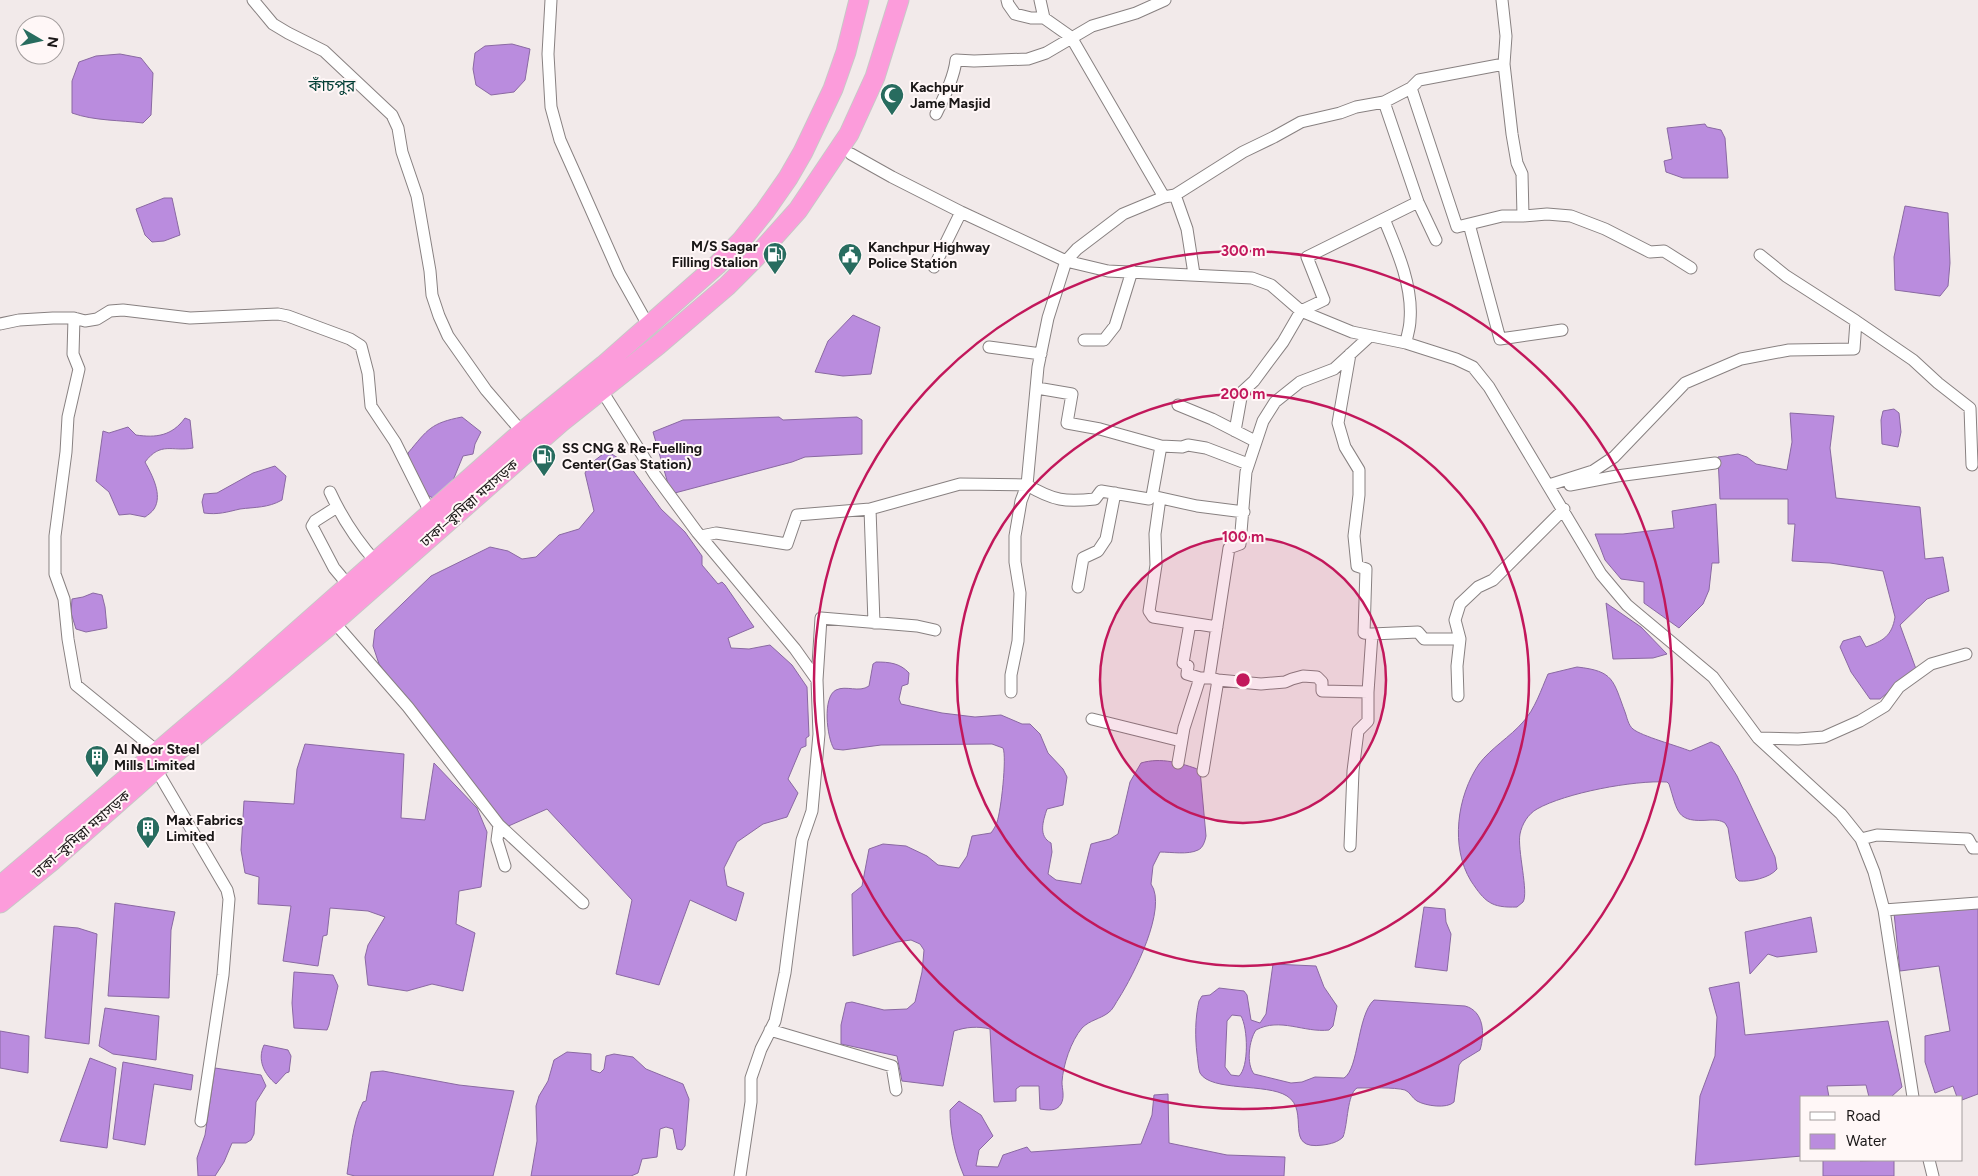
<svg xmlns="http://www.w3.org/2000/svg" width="1978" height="1176" viewBox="0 0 1978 1176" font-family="Figtree,'Noto Sans Bengali',sans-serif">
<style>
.water{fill:#ba8cde;stroke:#8a69a2;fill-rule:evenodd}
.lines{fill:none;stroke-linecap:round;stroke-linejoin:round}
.minor-casing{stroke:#888181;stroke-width:13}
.trunk-casing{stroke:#c8c7c7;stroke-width:21}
.minor{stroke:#fff;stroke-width:11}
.trunk{stroke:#fc9cdb;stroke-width:19}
.ring{fill:none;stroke:#c2185b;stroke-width:2.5}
.labels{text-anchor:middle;stroke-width:4;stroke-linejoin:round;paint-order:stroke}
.poi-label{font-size:14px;font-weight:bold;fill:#1a1717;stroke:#fff7f7;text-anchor:start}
.street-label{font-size:14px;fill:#1a1717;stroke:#fff7f7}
.quarter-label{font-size:16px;fill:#003d34;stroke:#fff7f7}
.centre{fill:#c2185b;stroke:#fff7f7;stroke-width:2.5}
.ring-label{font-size:15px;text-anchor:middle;font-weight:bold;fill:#c2185b;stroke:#fff7f7;stroke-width:4;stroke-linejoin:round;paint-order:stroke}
</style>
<rect width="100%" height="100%" fill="#f2eaea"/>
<path class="water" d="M512,44l18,5 -5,31 -11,12 -23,3 -15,-10 -3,-16 2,-16 10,-7z
M120,54l21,4 12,15 -2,42 -8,8c-23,-3 -49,-2 -71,-10v-32l7,-19 17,-6z
M1705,124l2,3 14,3 4,8 3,40h-45l-17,-6 -2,-11 8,-2v-2l-5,-29z
M164,198h8l8,37 -16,6 -12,1 -7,-7 -9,-26z
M1905,206l43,7 2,50 -2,23 -8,10 -45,-6 -1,-33z
M853,315l27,12 -9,47 -28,2 -28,-4 13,-31z
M1894,409l5,4 2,19 -3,15 -16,-3 -1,-24 2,-9z
M1790,413l44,3 -4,32 6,50 84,9 5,52 18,-2 6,34 -22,8 -27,26 16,44 -36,30h-10l-19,-27 -11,-25 3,-6 17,-5 6,11c17,-6 26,-11 29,-30l-12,-46 -53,-8 -38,-2 3,-37h-7v-25h-68l-2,-42 20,-3 9,3 9,7 31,6 5,-28z
M462,417l19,15 -6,12 -2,10 -10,2 -16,39 -12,4 -12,-6 -3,-14 -9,-10 -3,-16c20,-24 23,-30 54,-36z
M779,417l4,3 74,-3 5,3v34l-57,3 -13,5 -121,32 -18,-62 30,-12z
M185,418l5,2 3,28c-21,4 -32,-7 -48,14 7,13 18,33 9,47 -2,3 -6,6 -9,8l-15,-3 -11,1 -10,-23 -13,-11 7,-50 6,2 19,-6 8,8c20,3 36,1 49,-17z
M607,451l22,14 32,44 24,23 17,24v9l16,19 4,-2 3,3 29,42 -26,11 3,10 18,1 21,-4 22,20 15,22 2,49 -3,2v8l-5,2 -13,31 10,14 -11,24 -24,7 -26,18 -13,26 3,18 17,7 -8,28 -46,-21 -31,85 -43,-11 16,-74 -85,-91 -43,19 -125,-164 -6,-18 2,-16 56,-54 59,-29 18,4 14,8 14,-2 23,-22 20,-6 15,-18 -9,-38 5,-9z
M275,466l11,10 -4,24c-14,8 -27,7 -42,9 -13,3 -22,6 -36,4l-2,-11 2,-8 13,-1 36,-20z
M1716,504l3,59h-7l-3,27 -6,14 -24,24 -35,-25v-21l-23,-3 -16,-19 -10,-26h28l51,-6 -2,-17z
M93,593l9,2 3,12 2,21 -21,4 -10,-3 -5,-16 1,-14 11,-2z
M1606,603l35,24 26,27 -14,4 -40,1z
M876,662c13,0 24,1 33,11l-1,11 -6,2 -3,13 2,5 41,9 33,4 26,-2 21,9h8l10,10 8,19 15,16 4,8 -4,28 -16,4c-4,12 -9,27 4,34l1,9 -4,22 8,6 25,4 10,-40 19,-5 8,-5 12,-52 11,-19c20,-6 40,0 59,7l6,66c-1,5 -3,12 -8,14 -10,5 -27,2 -38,2l-7,14 -2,18c17,24 -18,92 -32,114 -3,4 -6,12 -11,15 -8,6 -18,7 -26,15 -11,13 -19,37 -20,54 0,7 3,15 -1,22 -5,8 -13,6 -21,5l-1,-23h-19l-4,3v12l-22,1 -4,-73c-12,-3 -24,-2 -36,2l-11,55 -41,-5 -5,-25 -56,-12v-19l5,-22 6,-1 32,8 23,-1 8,-7 7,-30 2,-22 -4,-6 -9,-4 -14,2 -44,14 -1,-62 10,-8 7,-37 14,-5 23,2 21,10 11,9 21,3 8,-12 5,-20 19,-3c2,-3 5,-7 6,-11 4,-11 10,-65 6,-74l-11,-4 -111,1 -38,5 -9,-1c-7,-11 -12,-52 2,-59 10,-5 23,3 33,-4l4,-22z
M1577,667c37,4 36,13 48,45 2,5 3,13 8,17 8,7 45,17 57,22l21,-9 8,4 18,30 38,81 2,12c-7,9 -27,13 -38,12l-3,-3 -8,-50 -3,-5c-5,-3 -9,-3 -15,-3 -34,3 -32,-8 -41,-36l-2,-2c-33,-2 -102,11 -130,27 -9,5 -15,15 -17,25 -3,15 9,59 3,68 -2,2 -4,3 -6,5 -26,1 -32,-5 -46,-26 -21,-34 -14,-85 8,-117 12,-16 31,-27 44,-42 12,-13 18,-32 25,-48z
M305,744l99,10 -3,64 24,2 9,-57 43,45 10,24 -6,55 -22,4 -3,33 19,9 -12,58 -31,-7 -25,7 -39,-6 -3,-28 3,-12 17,-28 -17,-6 -38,-3 -3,27 -4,1 -5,30 -35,-5 8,-55 -33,-2 1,-27 -14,-4 -4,-23 3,-49 50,3 3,-35z
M115,903l60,9 -4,18 -2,68 -61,-2z
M1978,905v189l-16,6v-3h-5l-4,-11 -18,7 -10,-31v-26l25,-5 -11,-65 -39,5 -6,-58z
M1424,907l21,2 1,13 5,12 -4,37 -32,-4z
M1811,917l6,35 -40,5 -9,-3 -18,20 -5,-42z
M54,926l24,2 19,6 -8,110 -44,-6z
M1273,964l43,2 8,21 13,19 -4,20 -4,4c-25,3 -49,-13 -73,0 -7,10 -10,34 -2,44l37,9 11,-1 13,-5 29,1c15,-9 13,-63 30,-78l91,6c19,5 20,28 15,44l-18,11 -3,4 -5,37c-7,7 -28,4 -37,-1 -5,-3 -7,-9 -12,-11 -11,-3 -36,-2 -48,-2 -10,6 -9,36 -14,49 -5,5 -12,7 -20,8 -41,6 -12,-34 -36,-49 -20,-13 -76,-4 -87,-23 -2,-5 -2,-13 -3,-19 -2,-17 -2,-36 2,-53l3,-5 8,-1 9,-7 25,3 3,4 4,25 9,3 6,-9zM1232,1015l9,1c7,12 8,51 -2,60l-8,-1 -6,-8 2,-46z
M294,972l39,3 5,11 -9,39 -2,5 -33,-2 -2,-25z
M1739,982l6,53 143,-14 14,66 -11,10h-22l-3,-12 -39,1 2,11h-27v59l-107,9 5,-69 15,-40 2,-39 -8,-29z
M105,1008l54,8 -3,44 -43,-6 -14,-8z
M0,1031l29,5 -1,37 -28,-5z
M264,1045l24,5 3,6 -2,16 -3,1 -10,11c-12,-10 -19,-24 -12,-39z
M567,1052l24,2v16l9,3 4,-4 2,-13 8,-2 19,3 13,12 37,15 6,15 -4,47 -3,4 -5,-1 -4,-20 -7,-2 -6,2 -3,28 -15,2 -4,14 -7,3h-100l6,-35 -1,-35 3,-10 9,-15 6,-21z
M90,1058l26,10 -9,80 -47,-7z
M123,1062l70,13 -2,15 -37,-6 -9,61 -32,-6z
M215,1068l46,7 5,11 -10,16 -2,32 -3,6 -5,3h-14l-8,19 -9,14h-17l-1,-18 8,-23z
M383,1071l76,14 55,6 -21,85h-138l-8,-2c4,-24 5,-50 16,-72l3,-1 5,-29z
M1168,1094l1,49 58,12 58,2 -1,19h-320c-9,-21 -14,-43 -14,-66l9,-9 22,14 12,21 -14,14 -3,16 22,1 5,-12 24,-8 4,5 110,-8 11,-29 2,-20z
M1823,1160h36l1,1 34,-1v16h-71z"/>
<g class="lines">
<g class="minor-casing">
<path id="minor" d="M253,0l20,24 15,9 36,18 68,64 6,13 4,24 15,44 13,75 2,24 7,21 9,20 38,54 36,42
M551,0l-3,54 3,53 9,33 17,38 42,95 29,52
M1007,0l1,4 7,10 16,4h13
M1040,0l4,18 27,19 93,160
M1411,88l46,139 45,-11h21l-1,-42 -5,-11 -5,-29 -8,-70
M1384,102l34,100 18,38
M936,114c8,-17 18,-36 20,-54l18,1 54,-2 18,-6 46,-27 44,-13 29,-13
M851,154l41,23 69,35 105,49 42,10 144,7 19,7 30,26 51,21 54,11 50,16 17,8 16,20 112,187 26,31 86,72 45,61 83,76 20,25 13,33 10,38 29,187
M1175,195l12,34 7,45
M1523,216l24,-2 24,2 34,13 45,23 14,-1 27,17
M1384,219c13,31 29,67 26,101 0,8 -3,15 -4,23
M1469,224l31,115 62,-9
M1760,255l26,21 70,45 57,39 25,23 32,25 2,57
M934,267l27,-55
M74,318l-1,36 6,15 -11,48 -2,35 -11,84v38l9,25 4,40 8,46 81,66
M0,324l19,-4 34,-2h21l11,3 12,-2 13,-8 13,-1 67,8 88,-4 10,2 62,23 11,7 7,27 3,33 24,36 36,72
M1084,340h20l11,-14 17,-55
M989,347l52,7
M1350,354l-12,69 7,24 14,23v25l-5,41 3,30 9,3 -2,64 8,1 -4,58v29l-10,10 -5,40 -3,75
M1037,388l35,6 -5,29 33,6 61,17
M602,391l53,84 42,57 98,117 22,31 2,54 -7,77 -10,29 -17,133 -10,48 -14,28 -10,29v24l-11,74
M1178,405l34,14 43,22
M1235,431l7,-39 12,-11 14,-19 15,-20 18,-31 23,-11 -17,-43 111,-55
M1549,485l44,-14 21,-14 71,-74 56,-24 48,-9 65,-1 2,-28
M1570,485l47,-9 98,-13
M330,492c12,26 27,49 46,70
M1152,496l9,-50 21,1 6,-2 18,3 42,16
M1160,498l-5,36 1,31 -7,46 4,6 64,10
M337,507l-22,14 -3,5 22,42 15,18
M870,509l4,114
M701,536l15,-3 71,11 10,-29 73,-6 90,-25 67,1c27,16 38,17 68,14l6,-8 48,8 3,-3 45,10 47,6
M1078,587l5,-29 15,-7 8,-12 9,-46
M334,622l74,85 91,118 -2,15 8,26
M1190,623l-7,40 5,3 -1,8 13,4h9l20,-130 11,-4 6,-72 17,-51 12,-19 25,-20 34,-13 36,-33
M1372,634l46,-2 6,7h36
M817,680l4,-62 96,8 18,4
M1218,680l43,4 24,-2 7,-3 11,-3 14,1 5,5v9l46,1
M1011,692v-17l7,-34 2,-48 -5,-31v-26l6,-35 6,-16 11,-118 10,-49 18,-57 11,-12 46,-35 41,-17 11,-2 68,-43 31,-15 27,-15 39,-9 16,-6 28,-5 27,-14 8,-8 85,-16 2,-28 -4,-36
M1458,696l-1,-30 3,-27 -5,-19 5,-16 18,-17 15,-7 71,-71
M1092,719l89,22
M1758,738l40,1 26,-2 36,-16 25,-15 14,-19 32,-23 35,-10
M1178,763l6,-35 16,-50
M156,769l71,121 2,9 -6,76 -22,146
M1203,771l15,-91 -7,-2
M499,825l84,78
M1861,839l16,-4 91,4 5,9h5
M1884,910l94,-7
M770,1030l122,36 4,24
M1929,1160l4,16"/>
</g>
<g class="trunk-casing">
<path id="trunk" d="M0,886l235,-200 287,-254 82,-67 113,-100 24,-24 24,-30 23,-33 15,-26 30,-63 13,-37 13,-52
M0,903l53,-43 103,-91 178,-147 226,-199 98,-78 69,-59 29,-29 42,-47 51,-76 26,-57 24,-77"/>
</g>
<use href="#minor" class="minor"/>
<use href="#trunk" class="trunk"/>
</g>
<circle cx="1243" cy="680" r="143" fill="#c2185b" fill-opacity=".12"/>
<g class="ring">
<circle cx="1243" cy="680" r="143"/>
<circle cx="1243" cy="680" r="286"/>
<circle cx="1243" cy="680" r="429"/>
</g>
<defs>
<g id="mosque-pin" transform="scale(1.25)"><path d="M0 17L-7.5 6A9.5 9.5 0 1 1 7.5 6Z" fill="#286c5f" stroke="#fff7f7"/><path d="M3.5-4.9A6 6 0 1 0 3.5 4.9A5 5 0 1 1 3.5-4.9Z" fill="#fff"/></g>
<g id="fuel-pin" transform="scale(1.25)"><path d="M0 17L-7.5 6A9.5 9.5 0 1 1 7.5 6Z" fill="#286c5f" stroke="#fff7f7"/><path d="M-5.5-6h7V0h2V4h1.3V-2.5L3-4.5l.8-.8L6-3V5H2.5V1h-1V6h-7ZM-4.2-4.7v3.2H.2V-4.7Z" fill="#fff"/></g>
<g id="civic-pin" transform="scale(1.25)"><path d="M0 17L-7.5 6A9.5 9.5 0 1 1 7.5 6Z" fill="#286c5f" stroke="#fff7f7"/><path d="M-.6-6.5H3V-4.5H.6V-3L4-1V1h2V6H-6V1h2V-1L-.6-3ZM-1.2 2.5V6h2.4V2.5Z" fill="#fff"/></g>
<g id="building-pin" transform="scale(1.25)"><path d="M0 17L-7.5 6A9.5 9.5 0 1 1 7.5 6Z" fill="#286c5f" stroke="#fff7f7"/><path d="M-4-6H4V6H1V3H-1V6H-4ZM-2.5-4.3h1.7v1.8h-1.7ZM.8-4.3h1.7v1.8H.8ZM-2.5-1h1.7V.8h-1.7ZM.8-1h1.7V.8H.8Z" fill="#fff"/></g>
</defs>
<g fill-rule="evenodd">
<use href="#mosque-pin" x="892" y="95"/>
<use href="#fuel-pin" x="775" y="254"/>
<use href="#civic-pin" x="850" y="255"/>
<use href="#fuel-pin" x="544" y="456"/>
<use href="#building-pin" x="97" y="757"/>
<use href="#building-pin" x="148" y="828"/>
</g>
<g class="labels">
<g class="poi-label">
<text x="910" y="92">Kachpur<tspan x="910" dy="16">Jame Masjid</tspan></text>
<text x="758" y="251" text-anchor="end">M/S Sagar<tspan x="758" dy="16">Filling Stalion</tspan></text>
<text x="868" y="252">Kanchpur Highway<tspan x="868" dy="16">Police Station</tspan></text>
<text x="562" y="453">SS CNG &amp; Re-Fuelling<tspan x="562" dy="16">Center(Gas Station)</tspan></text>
<text x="114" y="754">Al Noor Steel<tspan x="114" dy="16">Mills Limited</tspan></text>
<text x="166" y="825">Max Fabrics<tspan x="166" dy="16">Limited</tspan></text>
</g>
<g class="street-label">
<text transform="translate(469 503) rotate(-41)" y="5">ঢাকা–কুমিল্লা মহাসড়ক</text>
<text transform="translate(81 834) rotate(-41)" y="5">ঢাকা–কুমিল্লা মহাসড়ক</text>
</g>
<g class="quarter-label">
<text x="332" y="91">কাঁচপুর</text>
</g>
</g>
<circle cx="1243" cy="680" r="8" class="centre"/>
<g class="ring-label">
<text x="1243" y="256">300 m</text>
<text x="1243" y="399">200 m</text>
<text x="1243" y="542">100 m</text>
</g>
<rect x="1800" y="1096" width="162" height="65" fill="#fff7f7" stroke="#a39d9d"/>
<rect x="1810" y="1112" width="25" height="8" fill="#ffffff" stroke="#a39d9d"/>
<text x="1846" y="1121" font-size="15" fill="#1a1717">Road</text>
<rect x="1810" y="1134" width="25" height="15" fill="#ba8cde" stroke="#a39d9d"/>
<text x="1846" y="1146" font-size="15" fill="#1a1717">Water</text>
<g transform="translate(40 40) rotate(99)"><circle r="24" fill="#fff7f7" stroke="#a39d9d"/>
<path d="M0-4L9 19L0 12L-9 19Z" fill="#286c5f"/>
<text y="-8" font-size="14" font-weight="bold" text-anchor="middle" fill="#1a1717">N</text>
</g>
</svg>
